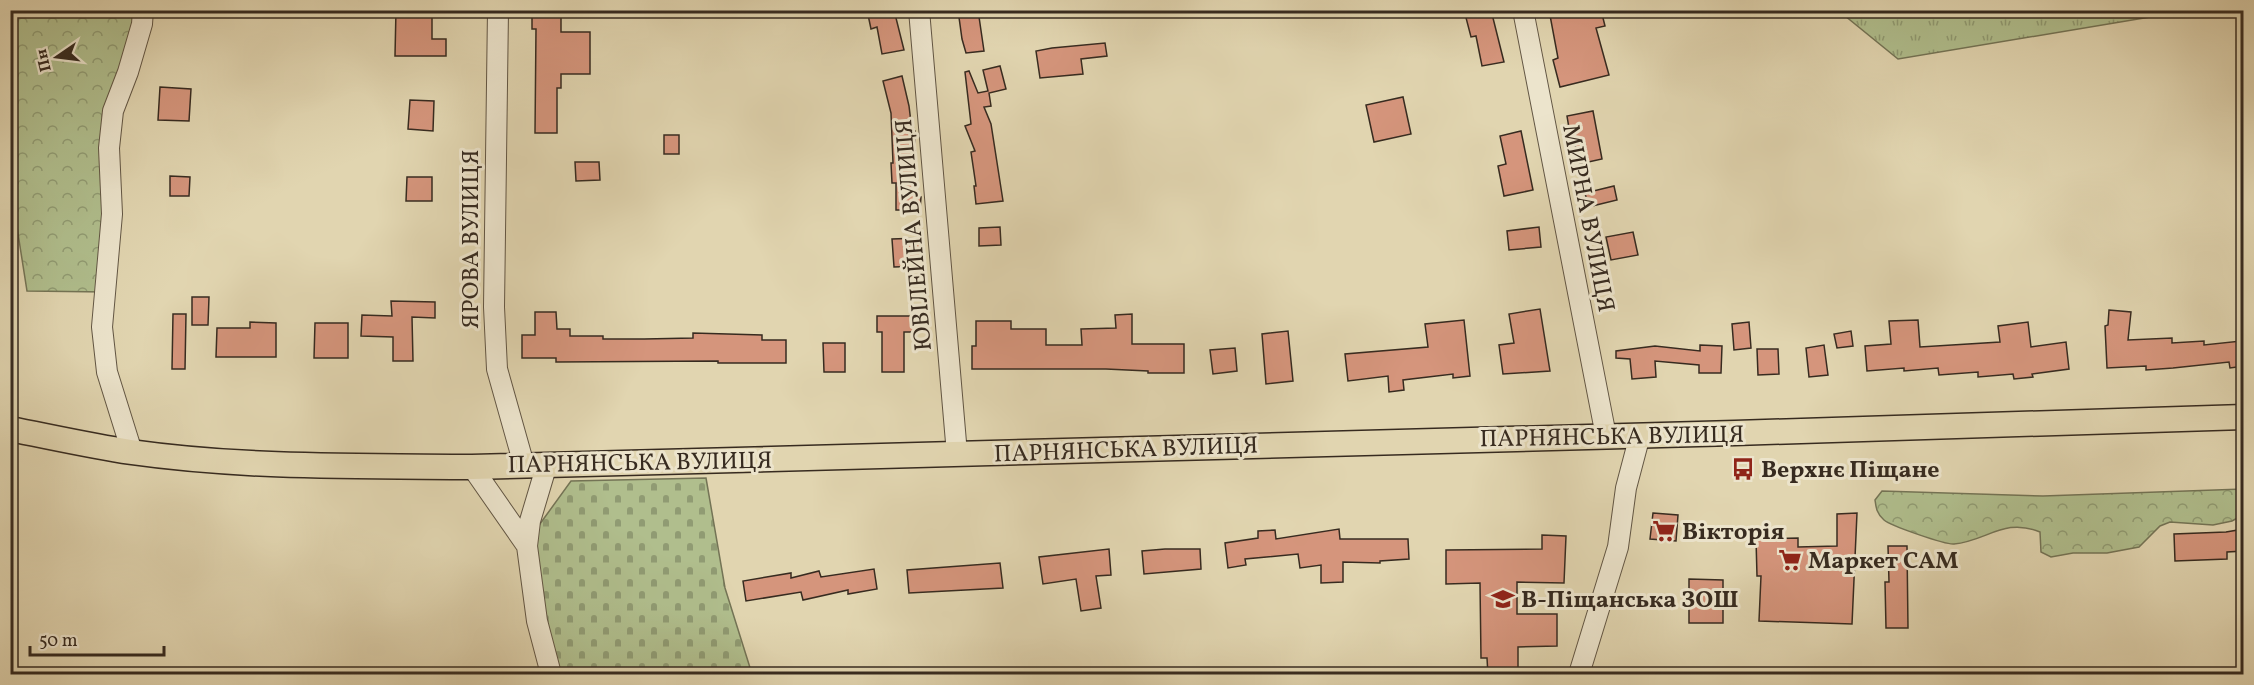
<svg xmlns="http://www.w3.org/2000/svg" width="2254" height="685" viewBox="0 0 2254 685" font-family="Vollkorn,serif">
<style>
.grass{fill:url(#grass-tufts);stroke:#747456;stroke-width:1.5}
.forest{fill:url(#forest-crowns);stroke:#747456;stroke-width:1.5}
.cemetery{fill:url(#cemetery-stones);stroke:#747456;stroke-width:1.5}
.building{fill:#d5957c;stroke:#372b20;stroke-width:1.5}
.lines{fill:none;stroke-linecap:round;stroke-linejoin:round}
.minor-casing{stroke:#625644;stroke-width:22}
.major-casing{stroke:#372b20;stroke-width:27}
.minor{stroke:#ece4cc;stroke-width:20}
.major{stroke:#e1d5b0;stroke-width:24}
.labels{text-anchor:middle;stroke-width:6;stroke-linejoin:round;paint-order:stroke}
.street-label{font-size:24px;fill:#372b20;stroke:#ece4cc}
.poi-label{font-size:24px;font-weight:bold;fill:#372b20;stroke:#ece4cc;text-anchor:start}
</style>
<defs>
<pattern id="grass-tufts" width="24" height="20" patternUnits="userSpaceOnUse" patternTransform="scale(1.5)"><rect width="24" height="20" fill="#b0be8d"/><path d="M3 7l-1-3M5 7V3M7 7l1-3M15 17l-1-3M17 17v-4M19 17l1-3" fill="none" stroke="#909b73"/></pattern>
<pattern id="forest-crowns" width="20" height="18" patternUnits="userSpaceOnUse" patternTransform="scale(1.5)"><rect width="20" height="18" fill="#b0be8d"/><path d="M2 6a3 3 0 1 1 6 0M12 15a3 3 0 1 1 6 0" fill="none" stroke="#909b73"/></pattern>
<pattern id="cemetery-stones" width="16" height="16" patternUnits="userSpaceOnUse" patternTransform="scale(1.5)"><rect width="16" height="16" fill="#b0be8d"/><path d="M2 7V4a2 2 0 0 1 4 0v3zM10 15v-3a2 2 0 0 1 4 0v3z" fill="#909b73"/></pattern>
</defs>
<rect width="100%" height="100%" fill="#e1d5b0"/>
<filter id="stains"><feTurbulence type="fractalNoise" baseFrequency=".00333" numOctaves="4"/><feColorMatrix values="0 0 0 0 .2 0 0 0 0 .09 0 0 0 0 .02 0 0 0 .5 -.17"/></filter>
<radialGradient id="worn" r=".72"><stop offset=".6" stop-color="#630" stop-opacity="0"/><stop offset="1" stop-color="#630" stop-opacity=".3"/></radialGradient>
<path class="grass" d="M1839,11h347l-288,48z"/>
<path class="forest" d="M10,11h133l-30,100 -7,181 -79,-1 -16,-102z
M2243,489v26l-11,6 -19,4 -43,-3 -10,4 -21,21 -32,6h-34l-22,4 -10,-5 -1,-20c-36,-15 -53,9 -86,12 -8,1 -63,-18 -70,-24 -7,-6 -8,-12 -9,-20l7,-9 161,5z"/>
<path class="cemetery" d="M706,478l19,110 27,86h-201l-24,-128 10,-18 34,-47z"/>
<path class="building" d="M396,10h36v29h14v17h-51z
M532,10h29v22h29v42h-29v14h-4v45h-22l1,-104h-4z
M867,10h27l10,40 -22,4 -5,-27 -6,2z
M958,10h20l6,41 -18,2 -4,-14z
M1464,10h27l13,52 -22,4 -6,-30 -5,1z
M1549,10h52l4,16 -9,2 13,47 -49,12 -7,-27 5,-2z
M1105,43l2,13 -26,3 2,15 -43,4 -4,-27 16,-3z
M1000,66l6,23 -17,4 2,13 -7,1 7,17 12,77 -27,3 -2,-18h2l-5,-34 4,-1 -10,-25 6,-2 -6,-52 4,-1 9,22 10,-2 -5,-21z
M902,76l7,30 3,25h3l1,66h5l-1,13h-24v-27h-4l-1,-20h2l-2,-50 -8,-32z
M160,87l31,2 -2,32 -31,-1z
M1403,97l8,37 -37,8 -8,-37z
M410,100l24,1 -1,30 -25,-2z
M1593,111l9,48 -23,5 -5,-25 -3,1 -4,-24z
M1521,131l12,59 -29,6 -6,-30 8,-2 -6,-28z
M664,135h15v19h-15z
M575,162h24l1,18 -24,1z
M170,176l20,1 -1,19h-19z
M407,177h25v24h-26z
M1614,186l3,14 -29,7 -3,-14z
M1000,227l1,18 -22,1v-18z
M1539,227l2,20 -32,3 -2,-19z
M1633,232l5,23 -27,5 -5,-23z
M920,238l1,28 -27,1 -2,-28z
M192,297h17l-1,28h-16z
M391,301l44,1v16l-23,-1 1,44h-20v-24l-32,-1 1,-21 30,1z
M1540,309l10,62 -47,3 -4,-29 15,-2 -5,-29z
M2109,310l22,2 -3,28 44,-2v5l32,-2v4l37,-4 3,25 -14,2 -1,-6 -56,6 -27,2v-4l-39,2 -2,-42 3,-1z
M535,312h21l1,17h13v7h33v3h41l49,-1v-5l69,2v5h24v23h-68v-2l-162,1v-4h-34v-23h13z
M173,314h13l-1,55h-13z
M1132,314v30h52v29h-36v-2l-42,-2h-134v-23h4v-25h35v8h35v16h36l-1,-16 35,-1 -1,-13z
M877,316h46v16h-19v40h-22v-40h-5z
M1464,320l6,56 -17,2v-4l-50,6 1,10 -15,2 -1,-16 -40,5 -3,-27 83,-7 -3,-23z
M1918,320l2,27 80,-5 -2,-16 30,-4 3,25 35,-5 3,27 -37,5 1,3 -19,2 -1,-5 -35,3v-5l-39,3 -1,-7 -34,3v-3l-37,3 -2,-25 26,-2 -2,-23z
M250,322l26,1v34h-60l1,-29h33z
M1749,322l2,26 -17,2 -2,-26z
M315,323h33v35h-34z
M1288,331l5,50 -27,3 -4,-50z
M1851,331l2,15 -16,2 -3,-14z
M823,343h22v29h-21z
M1700,345l22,1 -1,27h-22v-8l-44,-4 1,16 -24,2 -2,-20 -14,-1v-7l39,-5 45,5z
M1824,345l4,30 -19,2 -3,-29z
M1235,348l2,23 -24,3 -3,-24z
M1757,349h21l1,25 -21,1z
M1653,513l25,2 -2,26 -26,-2z
M1857,513l-5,111 -93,-3 2,-45h-4l-1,-37 42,-1v9l39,-1v-32z
M1339,529l1,10h68l1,20 -29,2v2l-37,-1v20l-22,1v-18l-21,3 -2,-14 -53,5 1,6 -18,3 -3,-25 33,-5v-7l17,-1 1,9z
M2244,529v22l-17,1v7l-52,2 -1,-27 52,-2z
M1542,535l24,1 -2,47 -47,-1v32h40v32l-39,1v28h-30l-1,-17h-6l-1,-75 -34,1v-34l96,-1z
M1888,546h19l1,82h-22l-1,-46h4z
M1109,549l2,26 -15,1 5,32 -20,3 -5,-32 -33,5 -4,-27z
M1165,549h35l1,20 -57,5 -2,-23z
M1000,563l3,25 -94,5 -2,-23z
M874,569l3,20 -29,5v-4l-45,10 -2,-8 -55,9 -3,-20 48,-8v5l28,-7 2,6z
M1689,579l34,1v43h-34z"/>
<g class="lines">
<g class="minor-casing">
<path id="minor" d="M498,10l-4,297 3,62 27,96
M919,10l38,444
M1523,10l83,426
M132,452l-25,-80 -5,-45 10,-113 -3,-66 4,-37 15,-39 14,-48 1,-14
M547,464l-17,57 -3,25 10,75 14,53
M472,467l55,79
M1579,674l39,-127 8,-59 14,-53"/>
</g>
<g class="major-casing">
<path id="major" d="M10,429c41,8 81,17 121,23 113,16 228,14 341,15l1263,-34 509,-16"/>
</g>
<use href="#minor" class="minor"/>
<use href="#major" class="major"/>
</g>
<defs>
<g id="bus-bare" transform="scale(1.8)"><path d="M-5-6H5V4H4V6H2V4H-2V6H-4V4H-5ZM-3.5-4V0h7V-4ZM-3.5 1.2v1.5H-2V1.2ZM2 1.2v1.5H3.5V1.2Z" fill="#8f2418" stroke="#ece4cc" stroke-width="2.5" paint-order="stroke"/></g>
<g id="supermarket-bare" transform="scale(1.8)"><path d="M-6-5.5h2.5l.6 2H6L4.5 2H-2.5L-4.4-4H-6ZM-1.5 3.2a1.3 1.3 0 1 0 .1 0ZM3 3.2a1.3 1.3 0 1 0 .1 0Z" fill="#8f2418" stroke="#ece4cc" stroke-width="2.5" paint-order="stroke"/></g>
<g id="school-bare" transform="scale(1.8)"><path d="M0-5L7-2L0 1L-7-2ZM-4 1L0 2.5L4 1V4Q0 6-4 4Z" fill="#8f2418" stroke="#ece4cc" stroke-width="2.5" paint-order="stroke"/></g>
</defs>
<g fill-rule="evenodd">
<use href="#bus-bare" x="1743" y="469"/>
<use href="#supermarket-bare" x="1664" y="531"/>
<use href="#supermarket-bare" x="1790" y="560"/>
<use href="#school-bare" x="1503" y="599"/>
</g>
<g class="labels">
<g class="street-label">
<text transform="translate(1589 218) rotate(79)" y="8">МИРНА ВУЛИЦЯ</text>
<text transform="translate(913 235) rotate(-95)" y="8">ЮВІЛЕЙНА ВУЛИЦЯ</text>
<text transform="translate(470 239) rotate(-90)" y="8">ЯРОВА ВУЛИЦЯ</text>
<text transform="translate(1612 436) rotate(-1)" y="8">ПАРНЯНСЬКА ВУЛИЦЯ</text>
<text transform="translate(1126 449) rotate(-2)" y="8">ПАРНЯНСЬКА ВУЛИЦЯ</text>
<text transform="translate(640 462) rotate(-1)" y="8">ПАРНЯНСЬКА ВУЛИЦЯ</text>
</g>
<g class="poi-label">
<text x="1761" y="477">Верхнє Піщане</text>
<text x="1682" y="539">Вікторія</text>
<text x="1808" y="568">Маркет САМ</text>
<text x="1521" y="607">В-Піщанська ЗОШ</text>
</g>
</g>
<rect width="2254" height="685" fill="none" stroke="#e1d5b0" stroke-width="36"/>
<rect x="12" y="12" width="2230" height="661" fill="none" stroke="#372b20" stroke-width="3"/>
<rect x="18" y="18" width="2218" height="649" fill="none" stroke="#372b20" stroke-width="1.5"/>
<g transform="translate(57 57) rotate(256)" stroke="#ece4cc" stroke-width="4.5" paint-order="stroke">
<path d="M0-4.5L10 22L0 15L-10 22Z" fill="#372b20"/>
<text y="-9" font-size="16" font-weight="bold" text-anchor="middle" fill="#372b20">Пн</text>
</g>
<path d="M30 646v9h134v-9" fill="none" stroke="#372b20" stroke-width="3"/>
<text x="39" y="646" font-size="18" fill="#372b20" stroke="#ece4cc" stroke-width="4.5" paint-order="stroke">50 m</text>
<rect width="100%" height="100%" filter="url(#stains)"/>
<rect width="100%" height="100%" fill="url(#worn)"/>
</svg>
